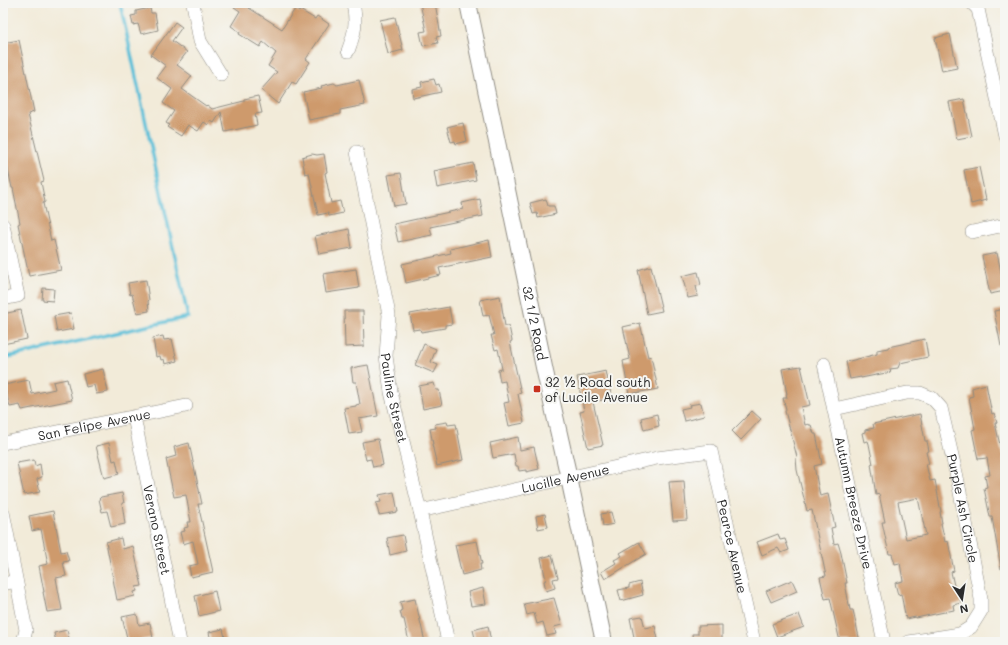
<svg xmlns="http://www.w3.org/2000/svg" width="1008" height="645" viewBox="0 0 1008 645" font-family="Mali,sans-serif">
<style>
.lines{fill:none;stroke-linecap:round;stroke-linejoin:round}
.stream{stroke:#5abfd8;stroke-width:3.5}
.building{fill:#ce9a6c;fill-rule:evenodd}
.minor-casing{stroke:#8e8b82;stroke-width:14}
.tertiary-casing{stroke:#8e8b82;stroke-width:18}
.minor{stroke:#fff;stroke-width:13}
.tertiary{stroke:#fff;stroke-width:16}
.poi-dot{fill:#c8321e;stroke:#f6f6f2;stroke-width:1.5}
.labels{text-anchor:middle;stroke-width:4;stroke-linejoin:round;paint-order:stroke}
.street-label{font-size:13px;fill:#2b2b2b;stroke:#f6f6f2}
.poi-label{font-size:13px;fill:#2b2b2b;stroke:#f6f6f2;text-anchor:start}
</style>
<rect width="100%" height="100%" fill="#f6f6f2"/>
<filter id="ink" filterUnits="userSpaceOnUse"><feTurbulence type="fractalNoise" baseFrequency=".025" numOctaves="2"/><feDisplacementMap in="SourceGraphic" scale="8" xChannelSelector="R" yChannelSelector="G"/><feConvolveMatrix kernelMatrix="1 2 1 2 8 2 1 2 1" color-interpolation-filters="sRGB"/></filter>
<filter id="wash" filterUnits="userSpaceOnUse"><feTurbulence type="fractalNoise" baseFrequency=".012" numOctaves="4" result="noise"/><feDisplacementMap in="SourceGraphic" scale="16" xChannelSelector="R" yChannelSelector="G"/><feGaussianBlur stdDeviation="0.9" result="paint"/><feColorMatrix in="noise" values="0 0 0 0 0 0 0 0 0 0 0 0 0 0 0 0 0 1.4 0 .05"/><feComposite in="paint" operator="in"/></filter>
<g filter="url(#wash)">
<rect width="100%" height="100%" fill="#f2ebd9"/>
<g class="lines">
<path class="stream" d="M3,358l185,-41 -68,-314"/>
</g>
<g id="blocks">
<path class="building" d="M228,3h24l-3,5 33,21 13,-20 4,3 1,-2 15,9 2,-3 12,8 -23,35 4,3 -14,22 -4,-2 -14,22 -17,-14 16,-18 -9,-6 8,-13 -13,-11 -3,5 -21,-13 1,-2 -9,-6 9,-15z
M420,3h15l6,33 -5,1 2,6 -15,3 -3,-14 6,-1z
M150,8l1,5h4l3,17 -17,4 -3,-10 -5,1 -2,-9 5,-1v-4z
M395,17l8,33 -15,4 -8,-34z
M175,22l7,5 -10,14 15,11 -10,13 15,11 -10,13 24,17 1,-1 5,4 32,-8v-2l14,-3 4,17 -7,1 2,11 -32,7 -4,-20 -7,11 -3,-2 -3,4 -4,-3 -6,9 -10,-6 -7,11 -14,-9 2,-2 -3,-2 8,-12 -11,-8 9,-14 -15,-11 9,-12 -15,-11z
M950,34l7,34 -15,3 -7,-33z
M19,40l15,72 -6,2 16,67 -3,1 4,20 -2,1 8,38 3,-1 7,30 -32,6 -11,-52 2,-1 -7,-35h-1l-5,-23 -1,1 -3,-12v-111z
M434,79l2,6 3,-1 2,8 -28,6 -1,-9 10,-2 -1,-5z
M359,80l6,25 -25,5v4l-31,6 -6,-28 19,-4 -1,-2 13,-3 3,2z
M964,99l8,37 -15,3 -8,-37z
M463,123l4,18 -11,3 -1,-3 -4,1 -4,-15z
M312,154l5,1 7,-1 3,18 -2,1 6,30 9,-2 3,12 -14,3 -1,-3 -10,2 -9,-42 -4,1 -3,-17z
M473,163l3,17 -39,8 -3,-17z
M979,167l7,33 -15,4 -7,-34z
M401,173l5,31 -12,2 -6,-31z
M480,199l3,17 -53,11 2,8 -34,7 -4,-18 69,-15 -1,-6z
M546,199l2,7h6l2,8 -18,4 -1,-5 -4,1 -3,-11z
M349,229l3,19 -33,6 -4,-18z
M489,240l3,17 -53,11 2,7 -35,8 -4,-19 49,-11 -1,-4z
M997,253l8,38 -15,3 -8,-38z
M651,266l11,45 -15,3 -9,-44z
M356,269l3,19 -33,5 -3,-19z
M698,272l3,13 -5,1 2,10 -10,2 -6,-22z
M146,280l3,20 -1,1 1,10 -12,2 -5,-19 -2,1 -2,-12z
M43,288l11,1 -1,12 -11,-1z
M500,296l5,30h4l3,15 -2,1 1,5 10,46 -3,1 6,29 -15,3 -5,-23 5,-1 -4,-21 -5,1 -2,-12 4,-1 -4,-20 -3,1 -4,-15h3l-5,-20 -6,1 -3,-16z
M449,307l3,17 -7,1v3l-24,4 -1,-3 -7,1 -3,-16z
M1005,309v37h-4l-7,-35z
M21,310l6,29 -24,5v-30z
M344,311h19l1,35 -19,1z
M71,313l3,16 -17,3 -3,-16z
M640,323l8,34 3,-1 7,33 -29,5 -6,-33 7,-2 -7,-32z
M163,336l1,4 8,-1 5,22 -12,3 -1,-5 -3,1 -1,-4 -4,1 -3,-19z
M925,339l3,18 -28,6 -2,5 -8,1 1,3 -30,6v-1l-11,2 -4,-17 31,-8v-4l11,-2v-1z
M424,344l12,5 -5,13 7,3 -4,8 -19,-8z
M368,365l10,51 -19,3 3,13 -13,2 -5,-26 12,-2v-1l4,-1 -4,-22h-3l-2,-14z
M801,366l9,39 -9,2 4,18 4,-1v1h2l3,9h2l6,30 -8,2 6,30 8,-2 7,33 -4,1 3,16 4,-1 3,10 6,30h-2l5,27h3l7,32h-20l-10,-44 -5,1 -5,-22 6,-1 -14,-66 -5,1 -10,-41 -1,-12 1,-1 -12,-46 1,-2 -3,-11h4l-1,-4h1l-5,-25z
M103,369l5,23 -12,2 -2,-9 -8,2 -3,-13z
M606,371l6,27 -19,4 10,43 -15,3 -8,-36 4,-1 -7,-34z
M67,379l5,21 -50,10 -2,-5 -10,2 -6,-22 25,-5 3,14 23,-5 -2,-7z
M434,383l2,7h3l3,15 -19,4 -4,-23z
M986,384l6,30 2,-1 3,10h-2l7,31 3,2 -2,3 2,11v99h-4l-9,-52h-2l-6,-29 3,-1 -2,-11 5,-1 -3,-17 -9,1 -6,-29 3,-1 -1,-5 -5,-27 4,-1 -1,-8z
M701,403l3,13 -20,5 -3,-12 9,-2 -1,-2z
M752,411l9,8 -20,21 -9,-9z
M657,414l2,12 -15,4 -3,-12z
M920,414l5,27h2l2,10 -3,1 3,12h-3l4,17 5,-1 6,32h-1l2,11h-1l4,19 3,-1 6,30 -3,1 4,18 3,-1 3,14 -8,2 1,5 -38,8v-1l-10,2 -5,-25 -3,1 -3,-12 8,-2 -3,-18 -5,1 -3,-10h-3l-7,-32h3l-6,-28 -3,1 -5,-31h2l-4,-20 -1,-3 -4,1 -2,-9 3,-1v-2l9,-2 -1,-4zM918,498l8,37 -20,4 -8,-37z
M447,422l1,3 8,-1 7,36 -26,6 -5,-22h1l-3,-15 6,-1 -1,-4z
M518,437l2,13 14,-3 5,22 -13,3v-2l-7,1 -1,-5h-2l-2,-12 -21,4 -3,-15z
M378,439l5,26 -10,2 -2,-8 -5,1 -4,-18z
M109,443l4,18 3,-1 3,14 -15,4 -8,-32z
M189,443l13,61h-4l15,68 -22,5 -2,-11 9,-2 -5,-23 -10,3 -3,-12 5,-1 -1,-3 4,-1 -1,-5h4l-5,-27 -12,2 -8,-38 10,-3 -2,-9z
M34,460l1,6 5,-2 2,13 -5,2 3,13 -16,3 -7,-32z
M684,481l3,39 -14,1 -4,-39z
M394,492l4,20 -19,3 -3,-12 5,-1 -2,-7z
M122,493l2,10h-2l3,21 -14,3 -4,-16 -5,1 -3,-13 2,-2z
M53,511l8,41 5,-1 3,10 -6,1 3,14 -10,2 6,32 -15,2 -4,-20h1l-5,-26 9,-2 -7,-35 -9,2 -3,-15z
M611,512l3,12 -11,2 -2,-12z
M545,514l3,13 -10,2 -2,-13z
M778,534l2,6 5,-1 4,11 -8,3 -3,-5 -16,7 -5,-13z
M403,535l3,16 -16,4 -3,-17z
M121,538l2,11 10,-3 9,40 -6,1 1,4 -3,1 1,4 -18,4 -11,-58z
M477,541l5,23h-2l1,6 -19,5 -7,-30z
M639,542l7,12 -41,25 -4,-7 15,-9 -2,-3 8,-4 -2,-3z
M552,555l6,23 -5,1 2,9 -9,3 -2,-10 2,-1 -5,-22z
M792,580l5,11 -26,11 -5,-11z
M640,582l3,13 -22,6 -3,-11 11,-2v-3z
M483,588l3,16 -15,2 -3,-14z
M215,591l4,20 -20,5 -4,-20z
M554,598l8,27 -8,2 2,7 -9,2 -4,-14 -6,2 -3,-11 -7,2 -3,-11z
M415,599l10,43h-16l-5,-23h-2l-2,-8 2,-1 -2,-8z
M137,614l2,11 11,-2 3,15 -25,4 -6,-25z
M799,614l5,13 -27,10 -5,-13z
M642,616l3,12 10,-2 3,13 -23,3 -5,-24z
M722,625v15h-4v2h-25l-1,-8h6v-8z
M488,626l3,16h-15l-3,-12z
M223,629l3,13h-15l-2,-10z
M67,630l3,12h-14l-2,-9z"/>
</g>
</g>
<g filter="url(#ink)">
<use href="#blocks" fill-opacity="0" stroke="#8e8b82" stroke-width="1"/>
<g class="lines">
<g class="minor-casing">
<g id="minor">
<path d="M193,3l7,38 21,34"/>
<path d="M972,3l6,6 27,127"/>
<path d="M348,51c7,-19 9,-28 5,-48"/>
<path id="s1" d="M357,152l32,163 -3,41 5,36 29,119 28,131"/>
<path d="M3,225l15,71 -15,3"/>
<path d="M972,232l33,-7"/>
<path id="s2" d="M824,364l60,278"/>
<path id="s3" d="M834,409l73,-16h13l12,5 9,10 16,69 24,122v12l-10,16 -11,7 -51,8"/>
<path id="s4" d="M134,417l46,225"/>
<path id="s5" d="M3,443l183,-37"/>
<path id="s6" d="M420,511l237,-53 54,-7 43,191"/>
<path d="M3,512l23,118 -3,12"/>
<path d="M3,584l13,-3"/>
</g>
</g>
<g class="tertiary-casing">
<g id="tertiary">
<path id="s7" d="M468,3l77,369 24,106 35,164"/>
</g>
</g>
<use href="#minor" class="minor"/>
<use href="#tertiary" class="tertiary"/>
</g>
</g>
<rect class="poi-dot" x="533" y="385" width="8" height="8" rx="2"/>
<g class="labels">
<g class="street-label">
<text dy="5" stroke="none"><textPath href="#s7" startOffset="327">32 1/2 Road</textPath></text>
<text dy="5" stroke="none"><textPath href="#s1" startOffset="250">Pauline Street</textPath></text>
<text dy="5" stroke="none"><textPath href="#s5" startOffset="93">San Felipe Avenue</textPath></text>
<text dy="5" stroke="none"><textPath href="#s6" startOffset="149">Lucille Avenue</textPath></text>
<text dy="5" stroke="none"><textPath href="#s2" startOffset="142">Autumn Breeze Drive</textPath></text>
<text dy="5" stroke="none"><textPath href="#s3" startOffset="217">Purple Ash Circle</textPath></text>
<text dy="5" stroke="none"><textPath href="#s4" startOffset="115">Verano Street</textPath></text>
<text dy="5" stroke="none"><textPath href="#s6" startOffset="395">Pearce Avenue</textPath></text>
</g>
<g class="poi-label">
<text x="545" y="387">32 ½ Road south<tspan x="545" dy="15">of Lucile Avenue</tspan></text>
</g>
</g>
<rect width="1008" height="645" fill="none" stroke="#f6f6f2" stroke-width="16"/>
<g transform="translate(962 599) rotate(168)" stroke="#f6f6f2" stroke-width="3" paint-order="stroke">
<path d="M0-3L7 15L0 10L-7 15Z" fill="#2b2b2b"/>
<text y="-6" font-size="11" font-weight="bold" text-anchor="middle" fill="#2b2b2b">N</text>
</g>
</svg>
